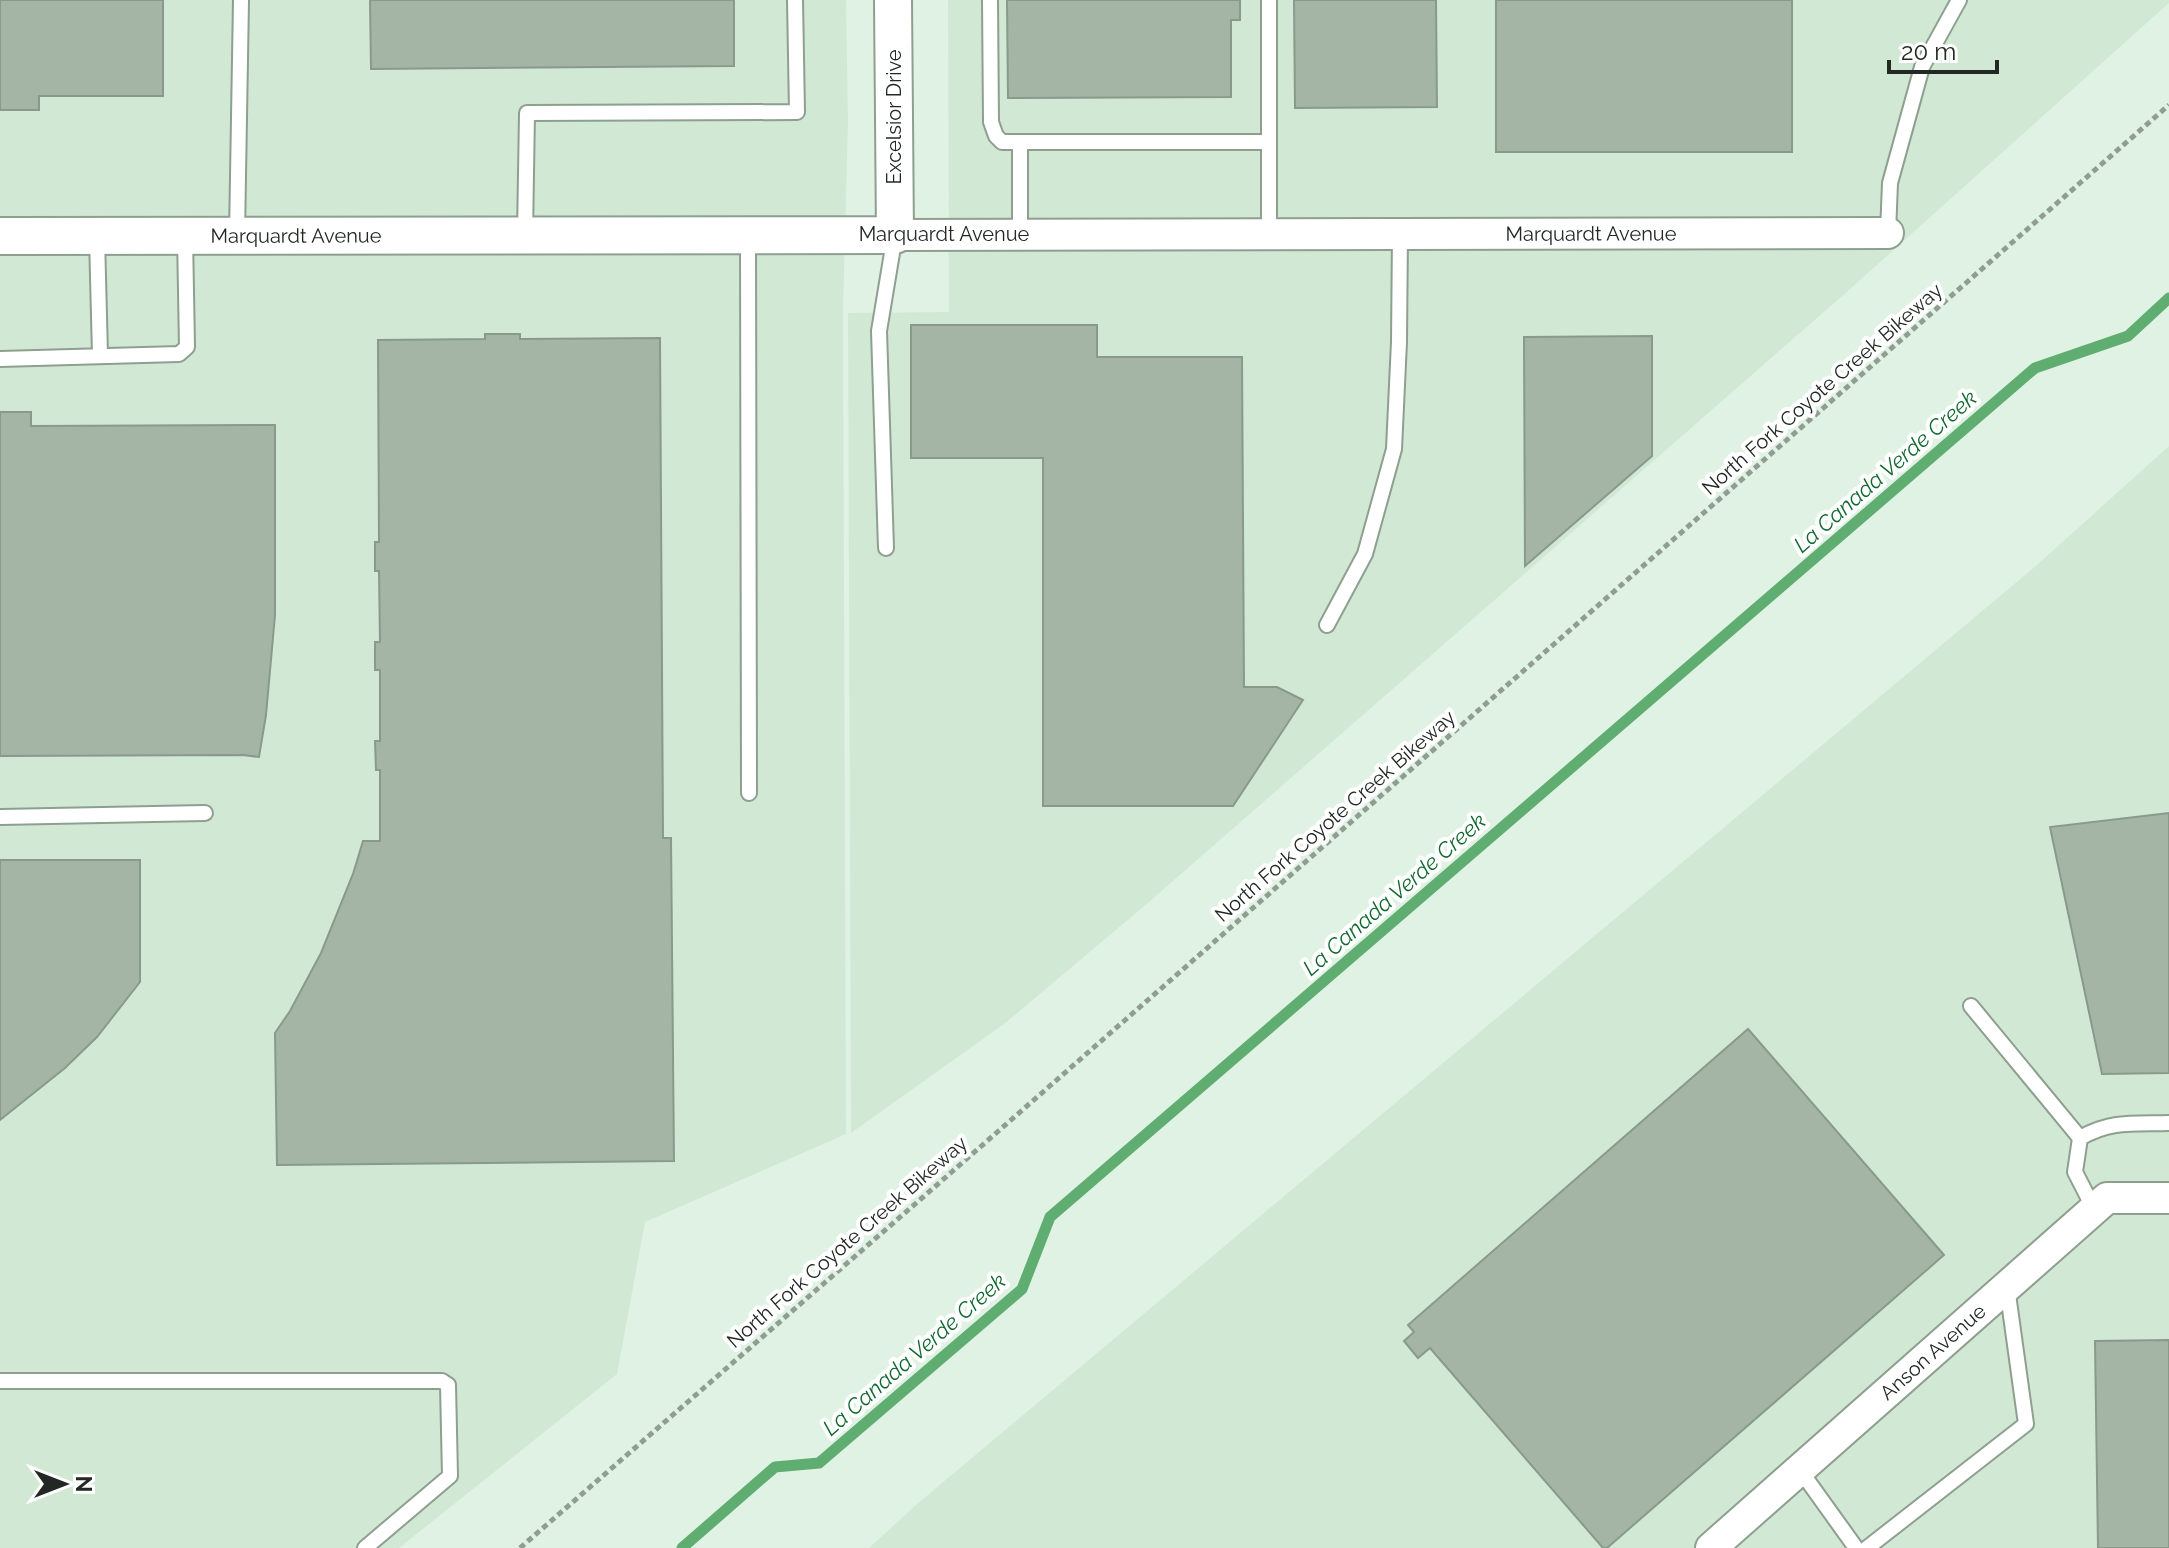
<svg xmlns="http://www.w3.org/2000/svg" width="2169" height="1548" viewBox="0 0 2169 1548" font-family="Raleway,sans-serif">
<style>
.built{fill:#d1e9d4}
.lines{fill:none;stroke-linecap:round;stroke-linejoin:round}
.stream{stroke:#5fad70;stroke-width:11}
.building{fill:#a4b5a6;stroke:#899a8b;stroke-width:2}
.service-casing{stroke:#8e9f90;stroke-width:18}
.minor-casing{stroke:#8e9f90;stroke-width:34}
.tertiary-casing{stroke:#8e9f90;stroke-width:40}
.path{stroke:#909d92;stroke-width:5;stroke-dasharray:6 4;stroke-linecap:butt}
.service{stroke:#fff;stroke-width:14}
.minor{stroke:#fff;stroke-width:30}
.tertiary{stroke:#fff;stroke-width:36}
.labels{text-anchor:middle;stroke-width:8;stroke-linejoin:round;paint-order:stroke}
.street-label{font-size:20px;fill:#222823;stroke:#fff}
.water-label{font-size:22px;font-style:italic;fill:#10682e;stroke:#fff}
</style>
<rect width="100%" height="100%" fill="#e0f2e3"/>
<path class="built" d="M0,0h846l2,122 -5,188 3,824 -201,88 -28,152 -218,174h-399z
M948,0h1221v3l-320,287 -700,612 -145,122 -153,109 -3,-820 101,-1z
M2169,446v1102h-1300l48,-44 1120,-939z"/>
<g class="lines">
<path class="stream" d="M682,1548l93,-81 44,-4 203,-174 28,-72 985,-849 93,-32 41,-38"/>
</g>
<path class="building" d="M0,0h163v96h-124v14h-39z
M370,0h364v66l-363,3z
M1007,0h233v20h-9v77l-223,1z
M1294,0h142l1,107 -142,1z
M1496,0h296v152h-296z
M911,325h186v32h145l2,330h33l26,13 -70,106h-190v-348h-132z
M485,334h35v5l140,-1 3,500h8l3,323 -397,4 -2,-132 15,-22 31,-58 32,-79 10,-33h17v-71h-4l-1,-29h5v-71h-5v-28h5l-1,-71h-4v-29h4l-1,-202 107,-1z
M1652,336v120l-127,110 -1,-229z
M0,412h31v14l244,-1v190l-9,100 -7,42 -16,-2 -243,1z
M2169,813v260l-67,1 -52,-247z
M0,860h140v122l-43,55 -32,31 -65,52z
M1748,1029l196,226 -337,293h-4l-173,-200 -12,10 -14,-17 10,-9 -6,-7z
M2169,1340v208h-71l-3,-207z"/>
<g class="lines">
<g class="service-casing">
<path id="service" d="M990,0l1,122 5,14 6,6h267
M1020,143v91
M1888,233l2,-50 32,-116 37,-67
M525,234l2,-121 270,-1 -2,-112
M1269,234v-234
M237,235l4,-235
M748,235l1,558
M97,237l3,118
M0,359l179,-5 8,-7 -2,-111
M886,548l-7,-217 16,-96
M1327,625l38,-71 29,-105 5,-107 1,-108
M0,817l205,-4
M1971,1006l109,132
M2094,1209l-19,-37 5,-34c31,-18 54,-14 89,-15
M0,1381h442l6,4 2,91 -85,72
M1800,1470l56,78
M1867,1548l159,-124 -19,-137"/>
</g>
<g class="minor-casing">
<g id="minor">
<path id="s1" d="M895,235l993,-2"/>
<path id="s2" d="M1711,1548l396,-350h62"/>
</g>
</g>
<g class="tertiary-casing">
<g id="tertiary">
<path id="s3" d="M0,236l895,-1 -2,-235"/>
</g>
</g>
<path class="path" d="M520,1548l402,-350 1247,-1093"/>
<use href="#service" class="service"/>
<use href="#minor" class="minor"/>
<use href="#tertiary" class="tertiary"/>
</g>
<g class="labels">
<g class="street-label">
<text transform="translate(894 117) rotate(-90)" y="7">Excelsior Drive</text>
<text dy="7" stroke="none"><textPath href="#s1" startOffset="696">Marquardt Avenue</textPath></text>
<text x="944" y="241">Marquardt Avenue</text>
<text dy="7" stroke="none"><textPath href="#s3" startOffset="296">Marquardt Avenue</textPath></text>
<text transform="translate(1822 389) rotate(-41)" y="7">North Fork Coyote Creek Bikeway</text>
<text transform="translate(1335 816) rotate(-41)" y="7">North Fork Coyote Creek Bikeway</text>
<text transform="translate(847 1242) rotate(-41)" y="7">North Fork Coyote Creek Bikeway</text>
<text dy="7" stroke="none"><textPath href="#s2" startOffset="296">Anson Avenue</textPath></text>
</g>
<g class="water-label">
<text transform="translate(1885 471) rotate(-41)" y="8">La Canada Verde Creek</text>
<text transform="translate(1394 894) rotate(-41)" y="8">La Canada Verde Creek</text>
<text transform="translate(914 1354) rotate(-41)" y="8">La Canada Verde Creek</text>
</g>
</g>
<g transform="translate(64 1484) rotate(90)" stroke="#ffffff" stroke-width="6" paint-order="stroke">
<path d="M0-6L14 30L0 20L-14 30Z" fill="#222823"/>
<text y="-12" font-size="22" font-weight="bold" text-anchor="middle" fill="#222823">N</text>
</g>
<path d="M1889 60v12h108v-12" fill="none" stroke="#222823" stroke-width="4"/>
<text x="1901" y="60" font-size="24" fill="#222823" stroke="#ffffff" stroke-width="6" paint-order="stroke">20 m</text>
</svg>
